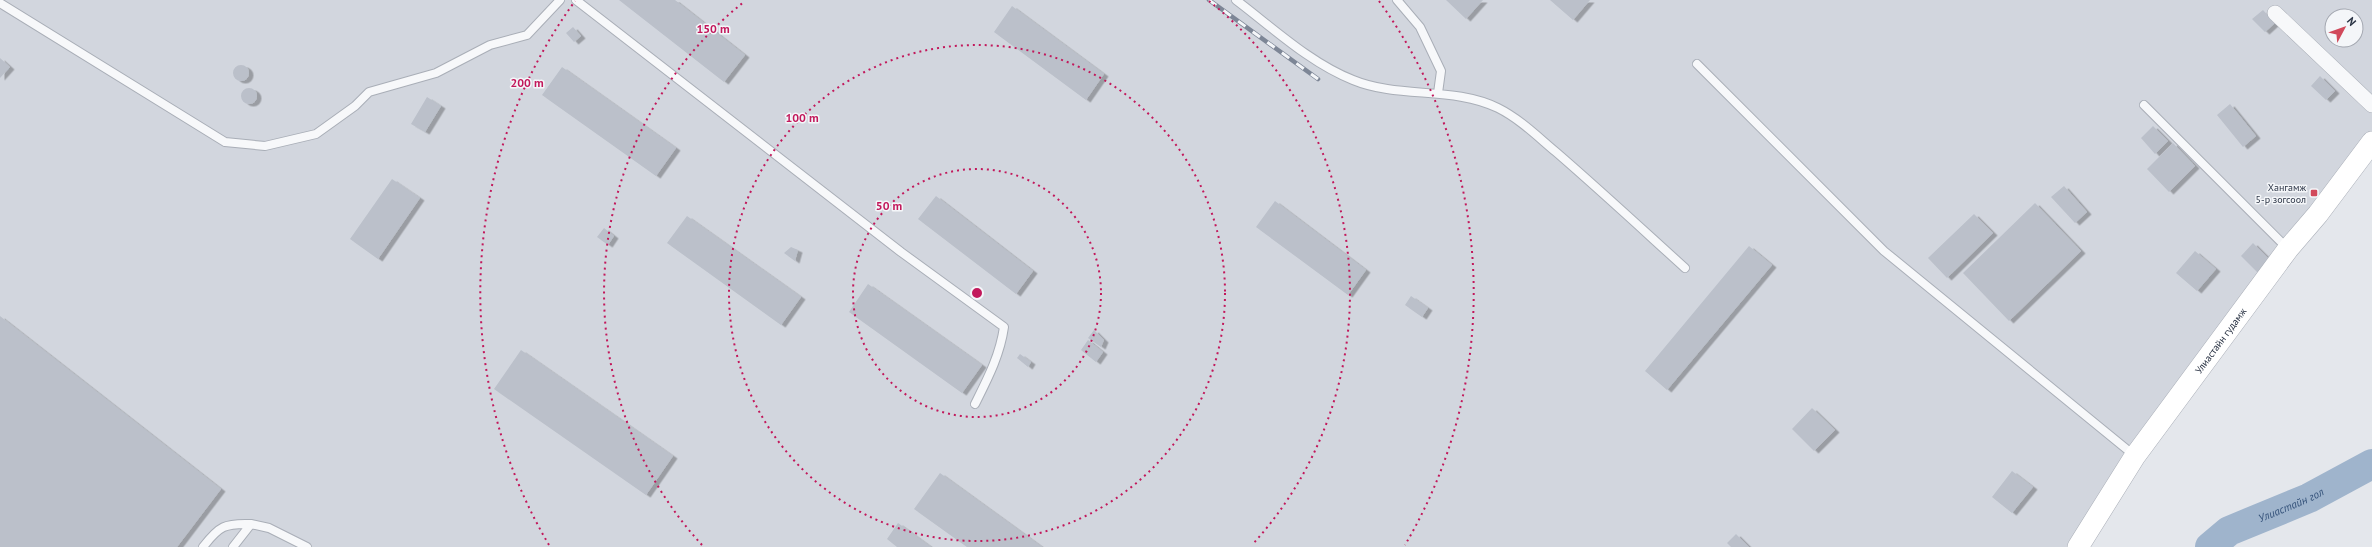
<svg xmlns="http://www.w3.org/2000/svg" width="2372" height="547" viewBox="0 0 2372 547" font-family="'PT Sans',sans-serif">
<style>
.built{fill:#d2d6de;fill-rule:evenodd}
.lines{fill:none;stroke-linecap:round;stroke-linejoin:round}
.river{stroke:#9fb4cc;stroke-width:30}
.building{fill:#bbc0ca;filter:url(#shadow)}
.service-casing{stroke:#a9aeb7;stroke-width:10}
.minor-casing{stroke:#a9aeb7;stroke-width:16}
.secondary-casing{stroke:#a9aeb7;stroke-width:22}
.service{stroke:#f7f8fa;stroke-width:8}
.minor{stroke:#f7f8fa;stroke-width:15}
.secondary{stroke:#fff;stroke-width:21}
.rail-casing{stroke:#7d8696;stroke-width:4.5}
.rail{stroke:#f4f6f9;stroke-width:3;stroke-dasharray:9;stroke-linecap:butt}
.ring{fill:none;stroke:#c2185b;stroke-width:2;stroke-dasharray:2 4}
.poi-dot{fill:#d1495b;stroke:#f4f6f9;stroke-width:1.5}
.labels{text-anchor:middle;stroke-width:3;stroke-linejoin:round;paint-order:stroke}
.poi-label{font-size:10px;fill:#2b3445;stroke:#f4f6f9;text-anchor:end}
.street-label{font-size:10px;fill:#2b3445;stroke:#f4f6f9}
.water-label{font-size:11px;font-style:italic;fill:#34527a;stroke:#f4f6f9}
.centre{fill:#c2185b;stroke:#f4f6f9;stroke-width:2}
.ring-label{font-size:12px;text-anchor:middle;font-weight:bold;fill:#c2185b;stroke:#f4f6f9;stroke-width:3;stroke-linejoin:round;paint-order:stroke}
</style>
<defs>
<filter id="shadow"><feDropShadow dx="4.5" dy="2.5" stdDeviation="0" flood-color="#0004"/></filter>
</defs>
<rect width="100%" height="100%" fill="#e4e7ec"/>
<path class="built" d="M0,0h2372v133l-303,414h-2069zM2332,16h24v24h-24z"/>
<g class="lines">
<path class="river" id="s1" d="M2210,547l19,-16 80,-33 63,-34"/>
</g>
<path class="building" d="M619,0h56l70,55 -21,27z
M1446,0h37l-17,19z
M1550,0h40l-17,20z
M1012,6l92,68 -18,26 -92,-68z
M2263,10l12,13 -10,9 -13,-13z
M573,27l8,9 -7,6 -8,-9z
M0,58l10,9 -10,11z
M233 73a8 8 0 1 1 16 0a8 8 0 1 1-16 0Z
M562,67l114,81 -20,28 -114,-81z
M2320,76l15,15 -9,9 -15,-14z
M241 96a8 8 0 1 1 16 0a8 8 0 1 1-16 0Z
M427,97l14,9 -16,26 -14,-8z
M2230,104l26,32 -13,11 -26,-32z
M2153,126l15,15 -13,13 -14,-16z
M2173,143l22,23 -26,26 -22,-23z
M392,179l28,19 -42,61 -28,-20z
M2064,186l23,26 -12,11 -24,-26z
M936,196l97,75 -17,23 -98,-75z
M1275,201l91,69 -18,25 -92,-68z
M2035,203l46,48 -72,70 -46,-48z
M1974,214l19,19 -46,45 -19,-20z
M687,216l114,81 -20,28 -114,-82z
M604,228l10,8 -6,9 -11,-8z
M2253,243l17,17 -12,13 -17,-17z
M1749,246l23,19 -105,125 -22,-19z
M791,247l7,3 -3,11 -11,-8z
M2195,251l21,18 -19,22 -21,-18z
M868,284l114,81 -20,28 -113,-81z
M1411,296l17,12 -6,9 -17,-12z
M0,316l221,173 -44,58h-177z
M1094,330l10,10 -3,7 -13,-9z
M1088,340l15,12 -7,10 -15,-12z
M521,350l152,106 -27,39 -152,-106z
M1020,354l11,8 -3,5 -11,-9z
M1812,408l23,22 -21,21 -22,-22z
M2012,471l21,16 -21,26 -20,-16z
M940,473l102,74h-75l-53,-38z
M898,523l33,24h-34l-10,-8z
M1736,534l13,13h-18l-4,-4z"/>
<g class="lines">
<g class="service-casing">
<path id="service" d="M576,0l325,252 103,75c-4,28 -16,51 -29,77
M1236,0c37,28 74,63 117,80 46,19 100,6 145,28 22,11 40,29 58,44 44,38 86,77 129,116
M1397,0l23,27 21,44 -3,22
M0,3l225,139 40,4 51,-12 39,-28 14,-14 67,-19 54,-28 37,-10 33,-35
M1697,64l187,187 251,205
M2144,105l143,143
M203,547c16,-21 22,-24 48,-23
M233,547l18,-23 18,4 38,19"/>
</g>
<g class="minor-casing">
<path id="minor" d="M2275,13l97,92"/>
</g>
<g class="secondary-casing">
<g id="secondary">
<path id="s2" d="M2078,547l57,-91 153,-207 30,-35 54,-72"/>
</g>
</g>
<use href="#service" class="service"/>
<use href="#minor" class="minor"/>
<use href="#secondary" class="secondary"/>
<g class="rail-casing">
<path id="rail" d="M1209,0l109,79"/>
</g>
<use href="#rail" class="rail"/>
</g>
<g class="ring">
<circle cx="977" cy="293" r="124"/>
<circle cx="977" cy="293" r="248"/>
<path d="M702 545A373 373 0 0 1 745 1M1209 1A373 373 0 0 1 1252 545"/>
<path d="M549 545A497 497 0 0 1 575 1M1379 1A497 497 0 0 1 1405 545"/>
</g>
<rect class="poi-dot" x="2310" y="189" width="8" height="8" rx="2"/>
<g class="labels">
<g class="poi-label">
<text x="2306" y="191">Хангамж<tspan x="2306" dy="12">5-р зогсоол</tspan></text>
</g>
<g class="street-label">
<text dy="4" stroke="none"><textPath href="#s2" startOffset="251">Улиастайн гудамж</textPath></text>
</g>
<g class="water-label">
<text dy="4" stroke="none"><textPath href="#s1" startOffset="92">Улиастайн гол</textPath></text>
</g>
</g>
<circle cx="977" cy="293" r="6" class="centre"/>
<g class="ring-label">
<text x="713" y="33">150 m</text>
<text x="527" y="87">200 m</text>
<text x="802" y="122">100 m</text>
<text x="889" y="210">50 m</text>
</g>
<g transform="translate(2344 28) rotate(49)"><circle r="19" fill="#f4f6f9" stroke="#a4a8b1"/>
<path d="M0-3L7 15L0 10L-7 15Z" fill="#d1495b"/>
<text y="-6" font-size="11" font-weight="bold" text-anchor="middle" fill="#2b3445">N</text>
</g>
</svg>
